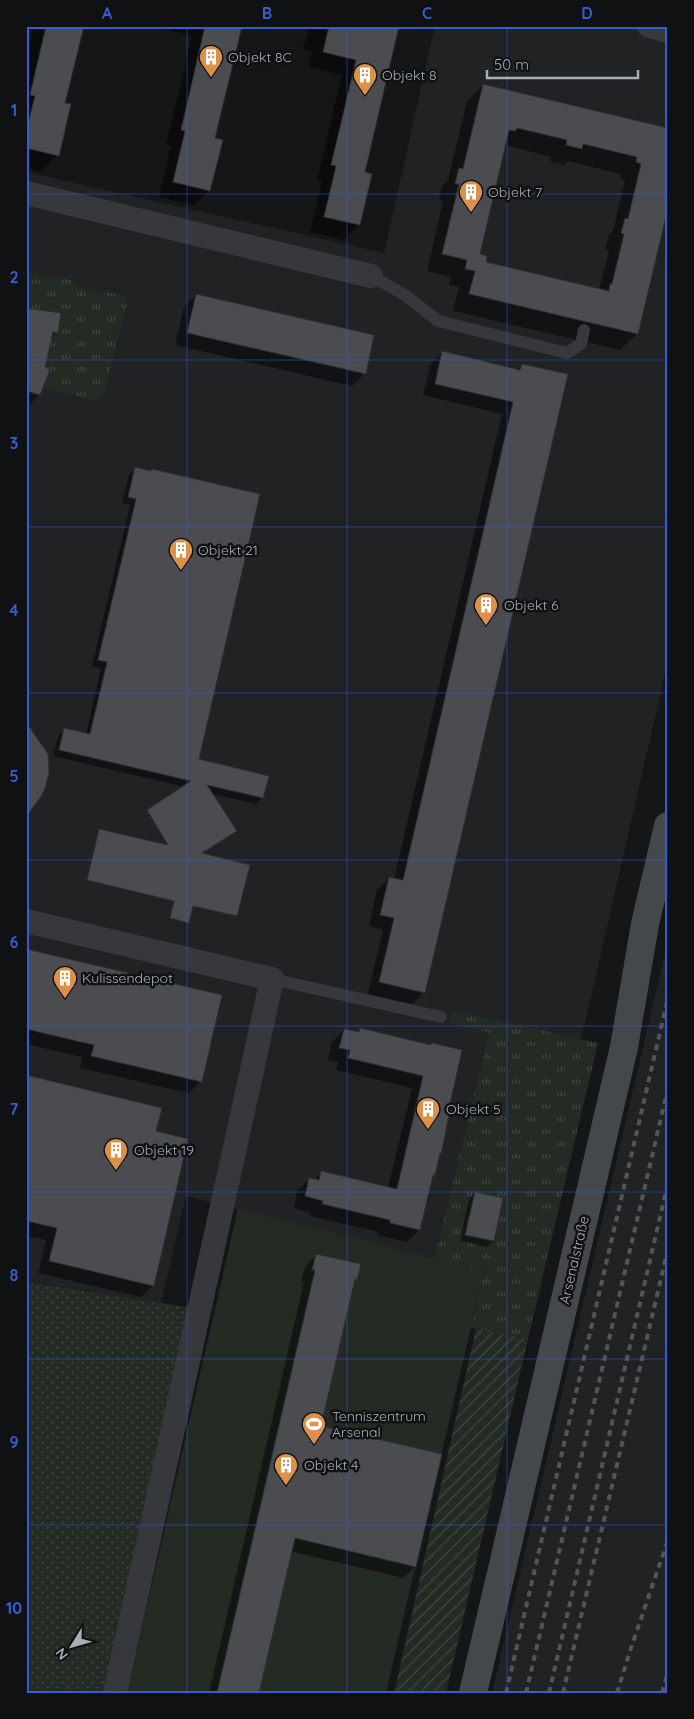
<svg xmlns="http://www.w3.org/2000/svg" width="694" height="1719" viewBox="0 0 694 1719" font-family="Quicksand,sans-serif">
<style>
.built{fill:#212224}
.grass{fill:url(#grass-tufts)}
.park{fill:url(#park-dots)}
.garden{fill:url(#garden-furrows)}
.pitch{fill:#242b24}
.shadow{fill:#0007;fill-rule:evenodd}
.building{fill:#4a4c4f;stroke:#303033;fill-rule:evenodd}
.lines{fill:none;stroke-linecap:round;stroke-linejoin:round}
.lane{stroke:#37383b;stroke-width:12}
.street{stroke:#37383b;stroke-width:24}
.secondary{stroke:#45484b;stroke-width:28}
.rail{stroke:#525558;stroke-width:4;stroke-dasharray:6 5;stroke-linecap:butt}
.grid{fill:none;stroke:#325dd3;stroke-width:1;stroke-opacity:0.55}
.labels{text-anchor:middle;stroke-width:5;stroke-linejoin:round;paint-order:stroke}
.poi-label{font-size:14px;fill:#a9afb5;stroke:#101112;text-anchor:start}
.street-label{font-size:14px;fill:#a9afb5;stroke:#101112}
.neatline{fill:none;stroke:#325dd3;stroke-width:2}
.grid-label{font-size:16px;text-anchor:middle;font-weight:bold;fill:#325dd3}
</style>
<defs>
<pattern id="grass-tufts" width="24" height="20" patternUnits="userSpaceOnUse" patternTransform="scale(1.25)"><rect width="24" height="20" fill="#242b24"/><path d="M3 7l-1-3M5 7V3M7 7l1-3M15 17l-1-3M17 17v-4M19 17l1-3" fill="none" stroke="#414742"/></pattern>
<pattern id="park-dots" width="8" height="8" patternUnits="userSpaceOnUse" patternTransform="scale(1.25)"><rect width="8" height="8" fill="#242b24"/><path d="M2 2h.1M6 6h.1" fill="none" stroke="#414742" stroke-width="1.8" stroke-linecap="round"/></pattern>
<pattern id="garden-furrows" width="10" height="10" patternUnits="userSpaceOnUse" patternTransform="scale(1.25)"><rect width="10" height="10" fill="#242b24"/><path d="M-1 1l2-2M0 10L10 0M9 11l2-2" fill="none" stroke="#414742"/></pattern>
</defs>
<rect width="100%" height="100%" fill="#151617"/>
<path class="built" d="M435,26h233v635l-87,379 -128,-30 -4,13 40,10 -55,226 -248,-63 -25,107 -135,-21v-1110l358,81z
M668,940v753h-176z"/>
<path class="grass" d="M26,272l46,8 9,8 43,7 3,8 -24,94 -9,3 -51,-12 7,-19 -5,-2 8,-35h5l3,-19 -35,-5z
M453,1010l145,33 -70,296 -57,-11 13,-57 -50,-12 55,-226 -40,-10z"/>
<path class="park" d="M26,1282l167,26 -88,385h-79z"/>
<path class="garden" d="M476,1329l52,10 -82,354h-52z"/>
<path class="pitch" d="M238,1209l246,62 -98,422h-259z"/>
<path class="shadow" d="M34,26h48l-18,78 -6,51 -17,17 -15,-4v-110z
M151,26h90l-27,113 -5,51 -15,15 -35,-8 12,-51 -5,-1 26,-109z
M310,26h88l-34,147 -5,51 -15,16 -34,-8 12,-51 -5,-1 25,-105 -33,-8 3,-16 -9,-2z
M483,85l185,44v73l-31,132 -17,16 -167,-39 6,-24 -10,-2 2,-8 -24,-6 16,-70 -4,-1 3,-14 6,-6 19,-78zM505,145l46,12 -1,4 14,4 4,-4 53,13 -1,5 5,1 -12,51 -5,5 -3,14 4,1 -10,39 -114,-27 -6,-8z
M196,295l177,41 -9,38 -12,12 -177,-41 9,-38z
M26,309l31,23 -6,6 -12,57 -13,13z
M443,352l74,18 5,-5 -98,627 -12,12 -44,-10 15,-64 -14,-4 8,-36 12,-12 5,1 108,-465 -79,-19 8,-31z
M136,468l61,292 65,38 -6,6 -203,-48 5,-20 7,-7 21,5 15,-65 -9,-3 38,-161 -8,-2 7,-28z
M26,950l175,131 -12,12 -109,-25 2,-11 -56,-13z
M344,1030l13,3 4,-3 69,16 2,-2 -1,133 -12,53 -12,12 -29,-7 1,-3 -69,-16 1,-3 -17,-5 3,-17 13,-12 4,1 8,-8 66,16 24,-100 -76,-18 2,-8 -10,-2 4,-18z
M26,1077l129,55 -2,153 -12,12 -103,-24 8,-33 -20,-4z
M475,1193l27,6 -9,42 -6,6 -27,-6 9,-42z
M316,1255l40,24 -3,3 -33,145 95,140 -12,11 -113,-27 -33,142h-48l95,-411 -3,-1 4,-14z"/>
<path class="building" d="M46,26h38l-19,77 6,1 -12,52 -33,-8v-16l9,-36 -5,-1z
M205,26h37l-27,112 8,2 -13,51 -37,-9 12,-51 -4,-1z
M329,26h70l-34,146 7,2 -12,51 -36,-8 12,-51 -5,-1 25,-105 -33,-8z
M483,84l185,44v80l-30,126 -169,-40 6,-23 -10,-2 2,-9 -25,-6 17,-70h-4l4,-16 4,1zM517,128l50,12 -1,5 16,4 1,-5 54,13 -1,5 5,2 -13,55 -3,-1 -4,15 3,1 -12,50h-2l-1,7 -123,-29 1,-6 -7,-2 29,-124 7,1z
M196,294l178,41 -8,39 -179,-41z
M26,308l35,5 -3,20 -5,-1 -8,35 5,2 -10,26 -14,-4z
M442,351l78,19 2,-6 46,10 -143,619 -46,-11 15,-64 -14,-3 9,-38 14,3 110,-478 -78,-18z
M135,467l16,4 1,-2 108,25 -61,265 70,17 -6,22 -56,-13 30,46 -35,22 48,12 -13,51 -44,-10 -4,17 -19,-5 4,-17 -87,-21 12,-51 69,16 -21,-35 44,-29 -132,-31 5,-22 26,6 17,-72 -9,-2 38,-161 -8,-2z
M26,722l22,32 1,19 -4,15 -3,7 -16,22z
M26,949l196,46 -20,87 -111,-26 3,-11 -68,-16z
M360,1028l71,17 1,-2 30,7 -12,54 1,1 -10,49 -1,-1 -5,22h-2l-13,55 -30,-7v-3l-68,-16 1,-3 -18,-5 4,-18 10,2 2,-9 76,18 26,-113 -75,-18 2,-8 -11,-2 5,-19 15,3z
M26,1075l136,33 -6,23 32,8 -34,147 -105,-25 8,-33 -31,-7z
M475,1192l28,6 -9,43 -29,-6z
M316,1254l45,10 -4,16 -2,-1 -34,147 121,28 -26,113 -121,-29 -36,155h-42l98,-423h-3z"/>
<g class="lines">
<path class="lane" d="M371,276l34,19 33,26 129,32 14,-9 3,-14
M272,979l169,38"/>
<path class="street" d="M649,26l19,5
M26,193l345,83
M26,921l246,58 -157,714"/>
<path class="secondary" d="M473,1693l151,-646 21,-123 23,-98"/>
<path class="rail" d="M506,1693l162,-695
M526,1693l142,-605
M549,1693l119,-510
M563,1693l105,-444
M617,1693l14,-45 37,-108
M662,1693l6,-21"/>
</g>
<path class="grid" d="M187,26v1667M347,26v1667M507,26v1667M26,194h642M26,360h642M26,527h642M26,693h642M26,860h642M26,1026h642M26,1192h642M26,1359h642M26,1525h642"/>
<defs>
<g id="building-pin" transform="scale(1.25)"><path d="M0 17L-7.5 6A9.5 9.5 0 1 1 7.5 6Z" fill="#dc9048" stroke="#101112"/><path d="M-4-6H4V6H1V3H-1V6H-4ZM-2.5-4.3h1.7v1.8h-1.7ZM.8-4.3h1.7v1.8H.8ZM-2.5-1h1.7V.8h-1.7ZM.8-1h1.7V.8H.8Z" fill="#fff"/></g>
<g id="stadium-pin" transform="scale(1.25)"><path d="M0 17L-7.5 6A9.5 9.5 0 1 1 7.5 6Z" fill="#dc9048" stroke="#101112"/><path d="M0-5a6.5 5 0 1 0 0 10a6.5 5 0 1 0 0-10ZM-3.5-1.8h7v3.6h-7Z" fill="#fff"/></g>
</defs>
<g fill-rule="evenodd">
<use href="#building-pin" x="211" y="57"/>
<use href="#building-pin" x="365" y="75"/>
<use href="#building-pin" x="471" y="192"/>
<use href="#building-pin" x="181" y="550"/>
<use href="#building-pin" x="486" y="605"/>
<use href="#building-pin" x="65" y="978"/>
<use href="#building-pin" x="428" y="1109"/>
<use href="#building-pin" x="116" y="1150"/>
<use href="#stadium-pin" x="314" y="1424"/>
<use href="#building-pin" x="286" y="1465"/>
</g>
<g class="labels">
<g class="poi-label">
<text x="228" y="62">Objekt 8C</text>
<text x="382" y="80">Objekt 8</text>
<text x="488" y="197">Objekt 7</text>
<text x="198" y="555">Objekt 21</text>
<text x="504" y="610">Objekt 6</text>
<text x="82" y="983">Kulissendepot</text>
<text x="446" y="1114">Objekt 5</text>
<text x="134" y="1155">Objekt 19</text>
<text x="332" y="1421">Tenniszentrum<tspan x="332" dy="16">Arsenal</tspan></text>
<text x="304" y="1470">Objekt 4</text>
</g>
<g class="street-label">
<text transform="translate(574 1260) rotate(-77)" y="5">Arsenalstraße</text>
</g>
</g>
<rect width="694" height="1719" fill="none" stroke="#101112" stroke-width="55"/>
<g transform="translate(72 1646) rotate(233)" stroke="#101112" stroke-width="4" paint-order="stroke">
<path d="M0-4L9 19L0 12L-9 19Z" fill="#a9afb5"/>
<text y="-8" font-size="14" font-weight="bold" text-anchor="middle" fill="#a9afb5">N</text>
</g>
<path d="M487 70v8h151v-8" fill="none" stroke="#a9afb5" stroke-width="2.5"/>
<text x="494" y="70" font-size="15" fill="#a9afb5" stroke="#101112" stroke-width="4" paint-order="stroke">50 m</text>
<rect x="28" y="28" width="638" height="1664" class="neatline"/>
<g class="grid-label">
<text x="107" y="19">A</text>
<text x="267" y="19">B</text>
<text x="427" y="19">C</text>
<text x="587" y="19">D</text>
<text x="14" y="116">1</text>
<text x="14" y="283">2</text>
<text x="14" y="449">3</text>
<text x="14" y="616">4</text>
<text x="14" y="782">5</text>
<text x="14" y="948">6</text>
<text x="14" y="1115">7</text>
<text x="14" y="1281">8</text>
<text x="14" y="1448">9</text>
<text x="14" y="1614">10</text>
</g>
</svg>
